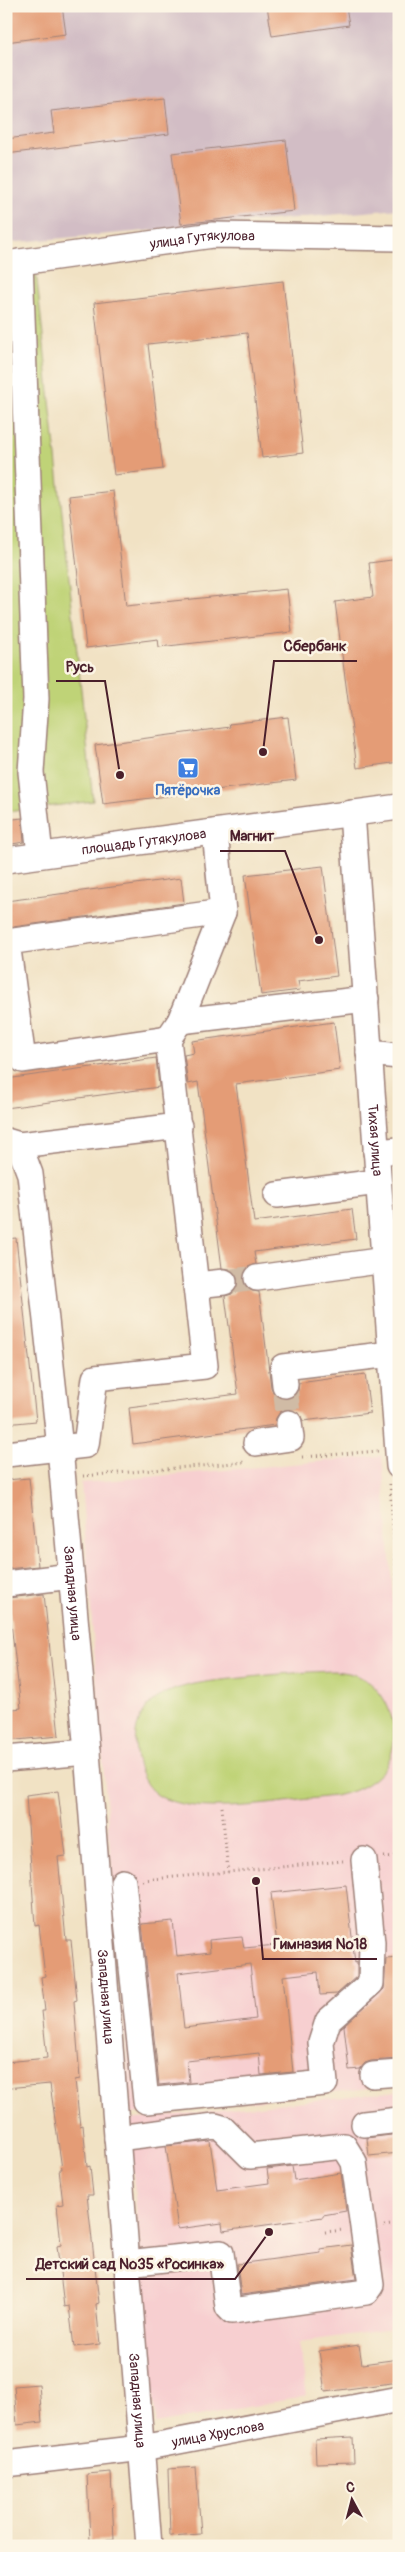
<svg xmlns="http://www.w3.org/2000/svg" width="405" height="2552" viewBox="0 0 405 2552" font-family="Pangolin,sans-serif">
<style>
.built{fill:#f7cfd0}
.industrial{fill:#d2bdc5}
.green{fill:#bfd377;stroke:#847951}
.building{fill:#e49c76;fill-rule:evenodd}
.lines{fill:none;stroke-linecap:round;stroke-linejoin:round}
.minor-tunnel{stroke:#d0bba5;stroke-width:25;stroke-dasharray:25 12;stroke-linecap:butt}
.minor-casing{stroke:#9e8078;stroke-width:28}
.path{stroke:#9e8078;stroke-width:3;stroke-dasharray:1 4;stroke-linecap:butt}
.minor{stroke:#fff;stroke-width:25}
.labels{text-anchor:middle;stroke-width:5;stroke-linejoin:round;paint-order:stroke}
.street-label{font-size:14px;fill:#4a1f2b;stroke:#fcf5e5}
.shop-label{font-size:14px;font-weight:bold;fill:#366cbe;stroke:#fcf5e5}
.leader{fill:none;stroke:#4a1f2b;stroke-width:2}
.callout-dot{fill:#4a1f2b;stroke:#fcf5e5;stroke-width:2}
.callout-label{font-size:15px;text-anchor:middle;font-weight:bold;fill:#4a1f2b;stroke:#fcf5e5;stroke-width:5;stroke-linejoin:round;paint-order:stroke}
</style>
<rect width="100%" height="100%" fill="#fcf5e5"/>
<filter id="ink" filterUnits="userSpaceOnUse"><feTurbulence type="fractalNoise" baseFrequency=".02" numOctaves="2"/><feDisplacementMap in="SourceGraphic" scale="10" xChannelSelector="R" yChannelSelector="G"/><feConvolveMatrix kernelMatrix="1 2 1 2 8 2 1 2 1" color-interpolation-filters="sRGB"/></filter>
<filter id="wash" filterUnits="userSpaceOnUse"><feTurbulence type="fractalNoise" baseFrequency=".0096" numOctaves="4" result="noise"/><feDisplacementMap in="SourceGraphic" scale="20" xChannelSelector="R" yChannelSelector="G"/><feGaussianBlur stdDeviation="1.12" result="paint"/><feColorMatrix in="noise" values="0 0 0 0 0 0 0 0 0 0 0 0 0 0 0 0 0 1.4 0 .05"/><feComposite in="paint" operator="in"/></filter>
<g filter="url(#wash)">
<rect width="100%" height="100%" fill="#f1e2c4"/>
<path class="built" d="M382,1456l17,220v409l-268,29 -50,-631z
M399,2091v237l-100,14 8,54 -151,28 -28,-304z"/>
<path class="industrial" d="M6,6h393v203l-393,34z"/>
<path class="green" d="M36,271l57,530 -87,11v-538z
M333,1671c9,1 19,2 27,6 30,13 43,59 27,87 -11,19 -32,28 -52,32 -46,4 -127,21 -170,3 -19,-8 -26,-26 -29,-45 -8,-68 57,-71 106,-76 31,-4 61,-6 91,-7z"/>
<g id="blocks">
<path class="building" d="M6,6h56l4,28 -60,8z
M267,6h79l3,19 -77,11z
M165,98l4,36 -163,20v-15l48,-6 -3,-22z
M286,140l8,71 -113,13 -9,-71z
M283,281l20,172 -41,5 -15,-125 -99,11 15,125 -49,6 -20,-172z
M113,491l13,115 161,-17 5,43 -133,15 -1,-8 -72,9 -17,-152z
M399,559v203l-42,6 -22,-166 38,-5 -4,-34z
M288,717l8,63 -193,24 -8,-59 135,-18 -1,-3z
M22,818l2,24 -18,3v-25z
M323,866l14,110 -39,5 2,9 -39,5 -16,-120z
M181,878l3,25 -178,25v-27z
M334,1022l6,48 -104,14 18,138 98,-13 4,30 -102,13 2,12 -8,3 -5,13 3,7 6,4 7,1 12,95 3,7 6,4 7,1 11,-8 1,-8 66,-9 5,39 -67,8 -3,-7 -12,-5 -8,3 -4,6 -1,7 -142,19 -4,-36 109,-14 -13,-98 7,-2 5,-6 1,-8 -8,-11 -8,-1 -24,-186 -10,2 -4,-29 10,-2 -2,-12z
M156,1058l3,29 -153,21v-29z
M16,1238l20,183 -30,3v-185z
M29,1478l9,88 -32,3v-89z
M44,1594l15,142 -53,5v-31l15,-2 -13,-110z
M58,1791l8,65 -8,1 8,83h5l6,60 -3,1 6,78 -5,1 5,46 3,-1 4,42 3,-1 3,29h-6l12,108 -3,1 4,40 -26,3 -5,-41 -5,1 -7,-61 4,-1 -4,-40 6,-1 -4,-35h3l-12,-85 -44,4v-26l41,-4 -5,-47h3l-4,-34 4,-1 -6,-51 -4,1 -9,-131z
M346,1885l9,78 2,-1v14l-20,18 -17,1 -2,-23 -35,4 10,96 -32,3 -2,-22 -72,8 2,21 -30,3 -17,-161 31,-3 4,35 33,-4 -1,-12 33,-3 2,11 33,-3 -6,-52zM250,1964l6,55 -72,9 -6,-55z
M399,1958v101l-28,2 -6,2 -5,6 -11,1 -5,-44 40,-37 2,-30z
M399,2134v19l-30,3 -2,-18z
M210,2141l7,49 52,-7 -2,-14 25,-3 2,14 47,-7 5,38 -23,4v2l-100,14 -1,-8 -44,6 -12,-83z
M351,2245l5,34 -115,16 -4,-31 84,-11 -1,-4z
M359,2345l3,19 37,-5v23l-74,10 -6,-41z
M39,2384l3,38 -25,3 -3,-39z
M353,2437l1,25 -38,1 -1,-24z
M196,2467l5,67 -31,2 -2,-67z
M111,2472l3,68 -24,1 -3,-67z"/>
</g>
</g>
<g filter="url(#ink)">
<use href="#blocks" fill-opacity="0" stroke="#9e8078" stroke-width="1"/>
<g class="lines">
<path class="minor-tunnel" d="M6,1063l6,-1
M224,1282l33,-4
M285,1385l4,38"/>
<g class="minor-casing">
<g id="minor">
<path d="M20,262l16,437 -5,73 9,83"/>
<path id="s1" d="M6,264l207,-29 186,3"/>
<path id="s2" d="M352,813l47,653"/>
<path id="s3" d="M6,860l393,-53"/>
<path d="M180,1021l186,-22"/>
<path d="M168,1039l-145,21 -16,-118 216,-30"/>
<path d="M369,1053l30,3"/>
<path id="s4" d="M6,1141l13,4 11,29 30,274 27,304 62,794"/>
<path d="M19,1145l160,-19"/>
<path d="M376,1152l23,-2"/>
<path d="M277,1195l101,-13"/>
<path d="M257,1278l128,-18"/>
<path d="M197,1285l27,-3"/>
<path d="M285,1385l-2,-18 116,-14"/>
<path d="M256,1443l35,-5 -2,-15"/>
<path d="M6,1454l80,-9 9,-67 110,-12 -37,-327 12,-18 43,-109 -8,-80"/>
<path d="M6,1584l65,-8"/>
<path d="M6,1759l81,-7"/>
<path d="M123,1882l23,219 179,-18 -4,-40 7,-22 43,-38 1,-40 -8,-83"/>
<path d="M373,2075l26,-2"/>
<path d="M364,2124l35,-4"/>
<path d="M117,2138l98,-12 7,2 28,28 94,-10 10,16 17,123 -5,7 -134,19 -4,-4 -7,-54 -94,10"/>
<path id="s5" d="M6,2464l136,-16 257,-49"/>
</g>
</g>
<path class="path" d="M302,1457l76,-6
M83,1476l163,-14
M390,1484l9,124
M222,1807l6,65
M384,1857l15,-1
M143,1880l200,-19
M384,2226l15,-2
M325,2232l18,-2"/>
<use href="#minor" class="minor"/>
</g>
</g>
<defs>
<g id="supermarket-square" transform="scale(1.125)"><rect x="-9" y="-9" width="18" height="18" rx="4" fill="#3f7fe0" stroke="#fcf5e5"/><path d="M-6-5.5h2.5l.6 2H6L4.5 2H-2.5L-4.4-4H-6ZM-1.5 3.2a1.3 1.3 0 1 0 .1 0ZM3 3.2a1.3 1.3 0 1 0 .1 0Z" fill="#fff"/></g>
</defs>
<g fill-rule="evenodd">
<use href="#supermarket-square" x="188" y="768"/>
</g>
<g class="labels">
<g class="street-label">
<text dy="5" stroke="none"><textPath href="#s1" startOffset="198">улица Гутякулова</textPath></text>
<text dy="5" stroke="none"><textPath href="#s3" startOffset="139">площадь Гутякулова</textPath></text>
<text dy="5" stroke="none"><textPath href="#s2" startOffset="328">Тихая улица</textPath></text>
<text dy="5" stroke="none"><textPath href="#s4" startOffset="466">Западная улица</textPath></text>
<text dy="5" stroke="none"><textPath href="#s4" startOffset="871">Западная улица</textPath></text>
<text dy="5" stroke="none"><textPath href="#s4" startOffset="1276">Западная улица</textPath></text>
<text dy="5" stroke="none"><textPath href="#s5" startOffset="214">улица Хруслова</textPath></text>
</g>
<g class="shop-label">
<text x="188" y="795">Пятёрочка</text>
</g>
</g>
<path class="leader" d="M263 752L274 661H357M120 775L105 681H56M319 940L285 851H220M256 1881L263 1959H377M269 2232L235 2279H26"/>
<g class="callout-dot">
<circle cx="263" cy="752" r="5"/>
<circle cx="120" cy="775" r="5"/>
<circle cx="319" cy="940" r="5"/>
<circle cx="256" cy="1881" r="5"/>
<circle cx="269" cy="2232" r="5"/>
</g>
<g class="callout-label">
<text x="315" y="651">Сбербанк</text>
<text x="80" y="672">Русь</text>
<text x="252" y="841">Магнит</text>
<text x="320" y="1949">Гимназия №18</text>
<text x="130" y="2269">Детский сад №35 «Росинка»</text>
</g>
<rect width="405" height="2552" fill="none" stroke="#fcf5e5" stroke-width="25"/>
<g transform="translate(352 2500) rotate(353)" stroke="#fcf5e5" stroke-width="4" paint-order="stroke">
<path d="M0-4L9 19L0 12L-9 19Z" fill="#4a1f2b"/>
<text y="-8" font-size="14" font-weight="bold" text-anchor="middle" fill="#4a1f2b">С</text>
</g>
</svg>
